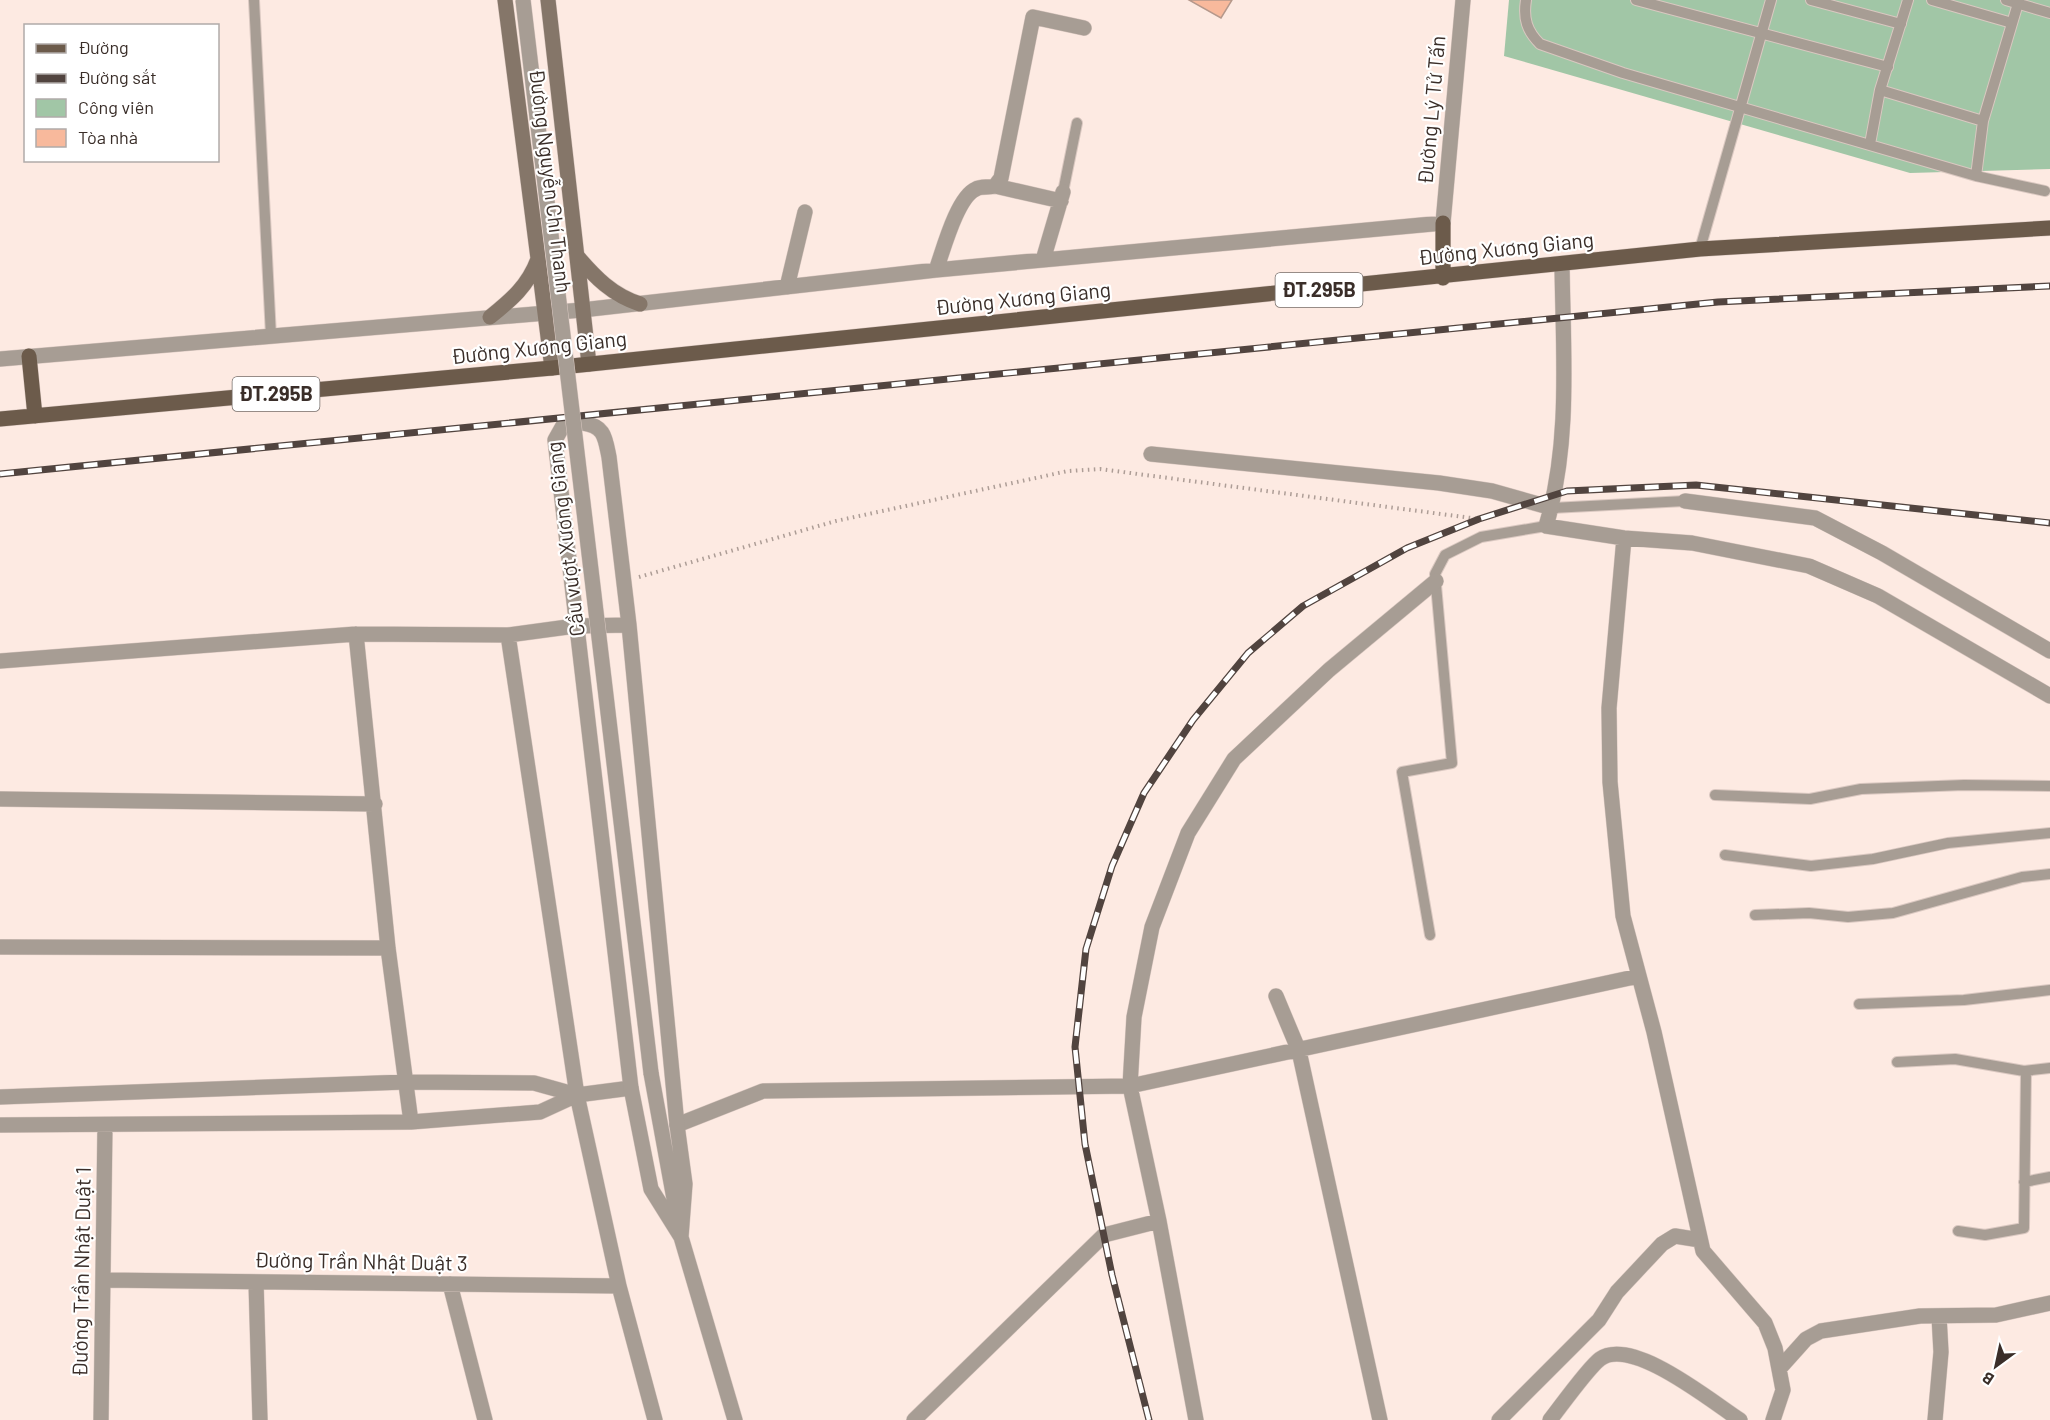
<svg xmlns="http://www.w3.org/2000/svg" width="2050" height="1420" viewBox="0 0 2050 1420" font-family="Barlow,sans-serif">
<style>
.green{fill:#a1c6a6}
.building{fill:#f8b99c;stroke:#b5988b;stroke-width:1.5}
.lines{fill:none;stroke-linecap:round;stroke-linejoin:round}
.service-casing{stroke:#dac8c1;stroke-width:12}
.minor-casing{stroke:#dac8c1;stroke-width:16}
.tertiary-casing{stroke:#dac8c1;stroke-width:16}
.secondary-casing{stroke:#dac8c1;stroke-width:16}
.primary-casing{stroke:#dac8c1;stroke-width:16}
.path{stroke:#ad9d96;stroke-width:4;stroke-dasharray:1.5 4.5;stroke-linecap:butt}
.service{stroke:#a79d94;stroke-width:10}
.minor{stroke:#a79d94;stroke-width:15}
.tertiary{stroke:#a79d94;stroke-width:15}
.secondary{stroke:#857669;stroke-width:15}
.primary{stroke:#6c5b4b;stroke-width:15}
.rail-casing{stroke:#51443f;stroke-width:7}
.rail{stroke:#fff;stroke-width:4.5;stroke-dasharray:14;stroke-linecap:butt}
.tertiary-bridge-casing{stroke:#dac8c1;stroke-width:16;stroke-linecap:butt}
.tertiary-bridge{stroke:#a79d94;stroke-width:15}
.labels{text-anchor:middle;stroke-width:4.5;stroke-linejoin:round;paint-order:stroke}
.shield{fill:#fff;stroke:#756d69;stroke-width:1.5}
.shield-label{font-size:20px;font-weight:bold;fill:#3a2e29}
.street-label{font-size:21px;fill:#3a2e29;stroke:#fff}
</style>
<rect width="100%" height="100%" fill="#fdeae2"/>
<path class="green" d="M1509,0h541v169l-140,4 -406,-117z"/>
<path class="building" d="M1189,0h43l-11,18z"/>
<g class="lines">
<g class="service-casing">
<path id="service" d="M254,0l17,336
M1526,0c-3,19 1,31 14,44l83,29 353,103 69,15
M1636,0l252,67
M1811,0l90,24
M1932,0l80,23
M2006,0l44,13
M1880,90l103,31
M1870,144l10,-54 28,-90
M1976,176l7,-55 36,-121
M1063,192l14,-69
M1700,249l71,-249
M1552,508l133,-7
M1715,795l95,4 51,-10 103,-4 86,1
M1725,855l86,11 62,-7 75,-16 102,-10
M1755,915l54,-2 39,4 45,-4 129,-36 28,-3
M1430,935l-28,-163 50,-9 -17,-189 10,-19 36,-18 65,-11
M1859,1004l105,-4 86,-10
M1897,1062l58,-3 69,12 26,-3
M2024,1182l26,-5
M1958,1231l27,4 39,-7 2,-157"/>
</g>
<g class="minor-casing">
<path id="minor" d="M995,186l66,15
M1043,260l20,-68
M1562,264c1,87 9,178 -16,262l78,12 68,5 117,23 69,30 172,100
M936,270c7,-19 21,-73 40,-81 5,-3 13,-1 19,-3l6,-8 32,-161 51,11
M787,287l18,-75
M0,359l582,-49 354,-40 507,-47 20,-223
M1151,454l288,29 53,8 60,17
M1685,501l130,17 67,35 168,98
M1624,538l-15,170 1,74 13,134 31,116 49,219 62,72 10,25 8,42 -10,30
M356,634l32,314 23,174
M508,635l69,460 42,191 36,134
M0,661l356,-27 152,1 67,-9
M0,799l375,5
M0,947l388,1
M1276,996l23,55 81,369
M0,1097l405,-15 129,1 43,12
M0,1125l411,-3 129,-10 37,-17 54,-7
M677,1125l86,-34 367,-5 509,-110
M1159,1221l-29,-135 4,-69 18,-90 36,-94 46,-74 95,-89 107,-89
M103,1280l516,6
M256,1282l4,138
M450,1284l35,136
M1780,1368l26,-29 15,-8 99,-15 76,-1 54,-12
M101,1420l4,-295
M914,1420l190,-185 55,-14 37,199
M1499,1420l100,-100 18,-28 45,-48 13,-8 25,4
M1550,1420c11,-14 38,-52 50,-61 32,-23 112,43 140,61
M1935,1420l6,-68 -2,-36"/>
</g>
<g class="tertiary-casing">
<path id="tertiary" d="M583,423c22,3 22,15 26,34l20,168 48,500 8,59 -4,53 -30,-48 -20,-101 -76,-648 9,-16z
M575,626l54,-1
M651,1073l30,164 54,183"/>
</g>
<g class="secondary-casing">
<path id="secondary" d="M505,0l47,368
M548,0l41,364
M577,256c18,21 35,39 63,48
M490,317c21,-17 38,-31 48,-58"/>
</g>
<g class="primary-casing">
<path id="primary" d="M1443,223v55
M29,356l6,60
M0,419l552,-51 1148,-119 350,-21"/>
</g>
<path class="path" d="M639,577l197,-56 232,-50 32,-2 379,50"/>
<use href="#service" class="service"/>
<use href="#minor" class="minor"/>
<use href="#tertiary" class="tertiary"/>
<use href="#secondary" class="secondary"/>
<use href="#primary" class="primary"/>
<g class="rail-casing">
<path id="rail" d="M0,474l1718,-172 332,-16
M1149,1420l-37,-145 -27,-131 -10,-97 11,-98 26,-83 32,-73 49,-73 55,-67 55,-47 104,-58 72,-29 88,-28 129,-6 354,38"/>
</g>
<use href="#rail" class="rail"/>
<g class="tertiary-bridge-casing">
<path id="tertiary-bridge" d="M523,0l128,1073"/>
</g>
<use href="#tertiary-bridge" class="tertiary-bridge"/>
</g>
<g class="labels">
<g class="shield">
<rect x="1275.5" y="273" width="87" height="34" rx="4.5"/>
<rect x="232.5" y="377" width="87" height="34" rx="4.5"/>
</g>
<g class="shield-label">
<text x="1319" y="297">ĐT.295B</text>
<text x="276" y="401">ĐT.295B</text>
</g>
<g class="street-label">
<text transform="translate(1432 110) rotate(-85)" y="7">Đường Lý Tử Tấn</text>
<text transform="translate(550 181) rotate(83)" y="7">Đường Nguyễn Chí Thanh</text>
<text transform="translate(1506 249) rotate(-6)" y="7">Đường Xương Giang</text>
<text transform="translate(1023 299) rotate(-6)" y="7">Đường Xương Giang</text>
<text transform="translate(539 348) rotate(-6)" y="7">Đường Xương Giang</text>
<text transform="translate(566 539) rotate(-97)" y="7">Cầu vượt Xương Giang</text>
<text transform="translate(361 1262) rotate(1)" y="7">Đường Trần Nhật Duật 3</text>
<text transform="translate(82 1272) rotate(-89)" y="7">Đường Trần Nhật Duật 1</text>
</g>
</g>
<rect x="24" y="24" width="195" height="138" fill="#ffffff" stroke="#b0aba9" stroke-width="1.5"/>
<rect x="36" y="44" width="30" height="9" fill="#6c5b4b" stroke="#b0aba9" stroke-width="1.5"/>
<text x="78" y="54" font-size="18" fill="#3a2e29">Đường</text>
<rect x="36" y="74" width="30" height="9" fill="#51443f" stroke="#b0aba9" stroke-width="1.5"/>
<text x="78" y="84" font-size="18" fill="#3a2e29">Đường sắt</text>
<rect x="36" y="99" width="30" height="18" fill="#a1c6a6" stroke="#b0aba9" stroke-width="1.5"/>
<text x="78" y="114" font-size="18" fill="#3a2e29">Công viên</text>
<rect x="36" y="129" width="30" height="18" fill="#f8b99c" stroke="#b0aba9" stroke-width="1.5"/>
<text x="78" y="144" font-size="18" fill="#3a2e29">Tòa nhà</text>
<g transform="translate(1996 1366) rotate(213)" stroke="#ffffff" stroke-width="4.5" paint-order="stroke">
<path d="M0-4.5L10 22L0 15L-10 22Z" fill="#3a2e29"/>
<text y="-9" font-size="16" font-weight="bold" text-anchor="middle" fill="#3a2e29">B</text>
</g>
</svg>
